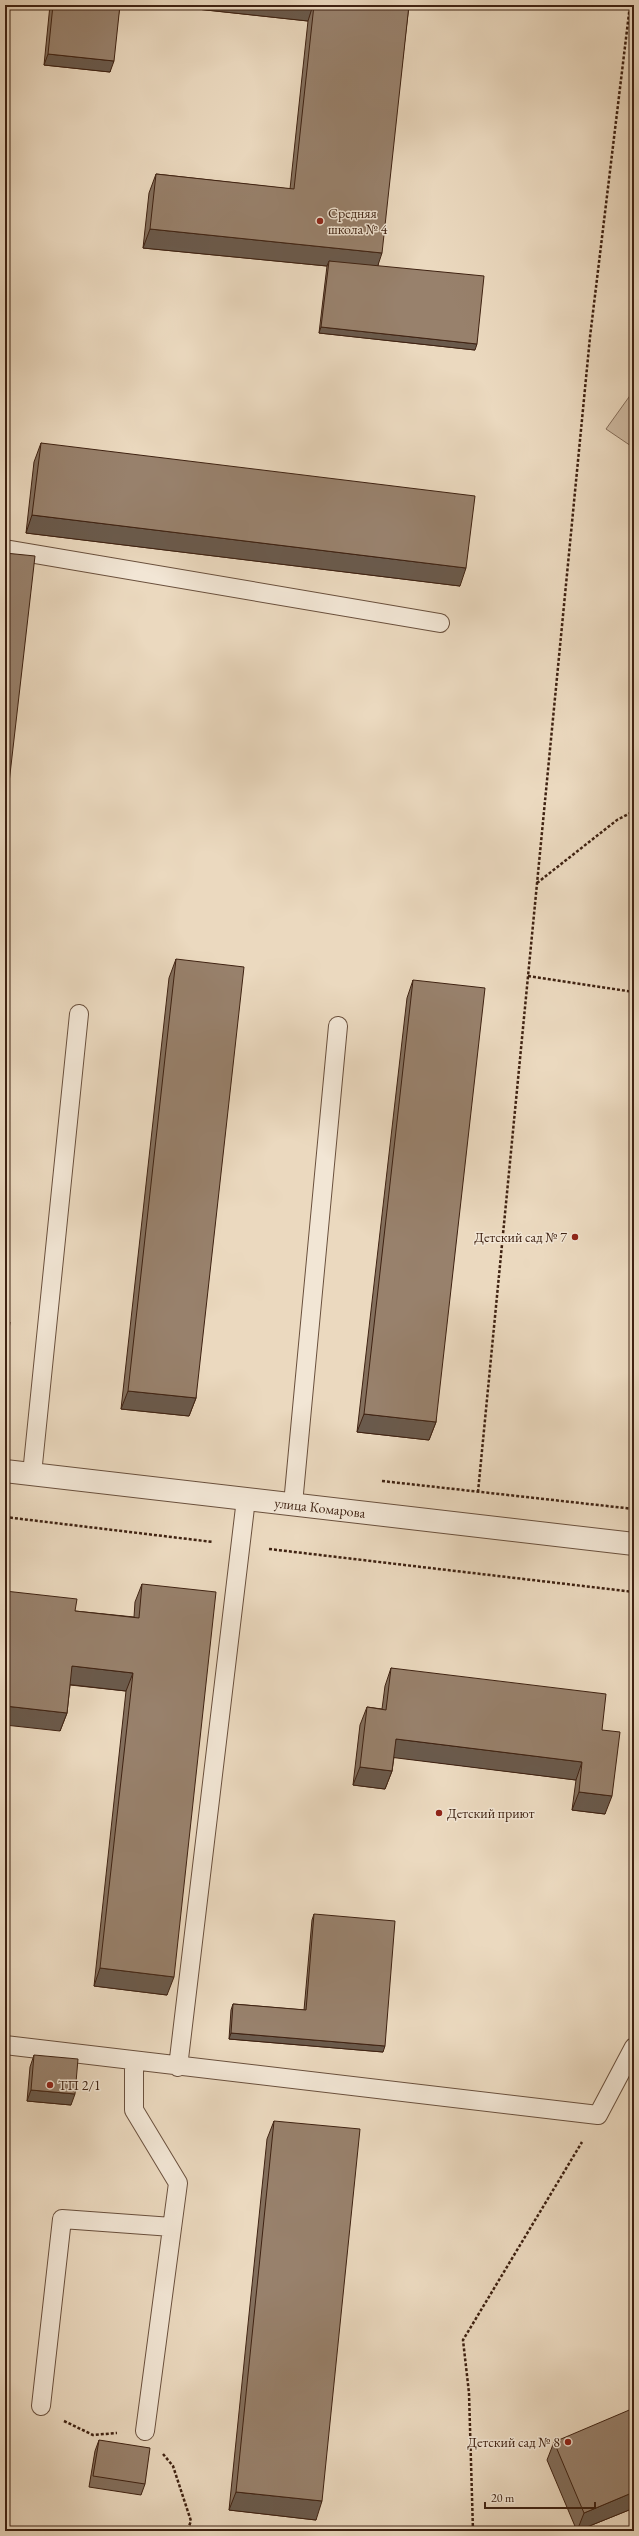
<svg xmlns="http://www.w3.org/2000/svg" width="639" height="2536" viewBox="0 0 639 2536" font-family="'EB Garamond',serif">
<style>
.grass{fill:#cebaa2;stroke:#866e5a}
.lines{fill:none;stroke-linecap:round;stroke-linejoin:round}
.lane-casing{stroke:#6a503d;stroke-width:20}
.street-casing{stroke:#6a503d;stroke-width:24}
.path{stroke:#3f2212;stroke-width:2.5;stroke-dasharray:3 2;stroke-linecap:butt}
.lane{stroke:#f2e6d5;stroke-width:18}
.street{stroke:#f2e6d5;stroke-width:22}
.wall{fill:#836f5d;stroke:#3f2212}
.shaded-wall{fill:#6a5a4c;stroke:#3f2212}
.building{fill:#98816c;stroke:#3f2212}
.poi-dot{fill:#8f2418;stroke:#f2e6d5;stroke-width:1.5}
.labels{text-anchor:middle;stroke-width:3;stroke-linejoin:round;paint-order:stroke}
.poi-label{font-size:14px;fill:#3f2212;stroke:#f2e6d5;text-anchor:start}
.street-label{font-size:14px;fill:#3f2212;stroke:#f2e6d5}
</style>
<rect width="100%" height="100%" fill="#ebd9bf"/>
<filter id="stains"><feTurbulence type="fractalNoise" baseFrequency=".005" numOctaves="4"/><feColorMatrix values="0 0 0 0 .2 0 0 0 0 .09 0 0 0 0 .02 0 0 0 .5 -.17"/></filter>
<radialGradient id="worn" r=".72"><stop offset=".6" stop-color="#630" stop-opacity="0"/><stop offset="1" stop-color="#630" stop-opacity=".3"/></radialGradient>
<path class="grass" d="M634,390v58l-28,-19z"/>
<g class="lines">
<g class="lane-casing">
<path id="lane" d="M5,549l435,74
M32,1474l47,-460
M293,1504l45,-478
M5,2045l593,70 36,-68
M134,2061v49l44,73 -33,248
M178,2067l68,-568
M41,2406l21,-187 110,8"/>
</g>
<g class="street-casing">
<g id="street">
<path id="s1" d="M5,1471l629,73"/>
</g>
</g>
<path class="path" d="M537,883l80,-63 17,-9
M528,976l106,16
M382,1481l252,28
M478,1492l112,-1155 40,-332
M5,1517l208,25
M269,1549l365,43
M64,2421l29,14 24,-2
M163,2454l10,12 18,55 -4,10
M5,2528l22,3
M473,2531l-4,-138 -6,-53 119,-198"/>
<use href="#lane" class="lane"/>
<use href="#street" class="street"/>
</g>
<path class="wall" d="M50,5h70l-10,67 -66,-7z
M169,5h240l-31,261 97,84 -156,-17 8,-67 -184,-18 6,-55 7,-19 134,15 18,-168 -139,-15z
M41,443l419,143 -434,-53 8,-71z
M176,959l20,439 -7,18 -68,-7 48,-431z
M413,980l23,442 -7,18 -72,-8 50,-434z
M142,1584l25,411 -73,-9 32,-295 -56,-6 -3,28 -7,18 15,-120 59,6 1,-15z
M391,1668l211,62 3,84 -33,-4 4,-30 -182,-23 -2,14 -7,18 -32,-4 7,-60 7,-18 15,2 3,-23z
M314,1914l69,138 -154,-13 2,-29 2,-6 71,6 8,-90z
M34,2055l37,50 -44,-4 3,-34z
M274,2121l42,399 -87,-10 38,-371z
M99,2440l46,44 -4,11 -52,-8 6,-36z
M554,2442l80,66 -57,23 -30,-71z"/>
<path class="shaded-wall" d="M170,5h143l-5,16 -139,-15z
M48,54l66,7 -4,11 -66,-7z
M150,229l232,24 -6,18 -47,-10 -2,5 -184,-18z
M321,327l156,17 -2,6 -156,-17z
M32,515l434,53 -6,18 -434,-53z
M128,1391l68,7 -7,18 -68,-7z
M364,1414l72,8 -7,18 -72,-8z
M72,1666l61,7 -7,18 -61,-7z
M5,1706l62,7 -7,18 -55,-6z
M396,1739l186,23 -6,18 -187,-23z
M360,1767l32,4 -7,18 -32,-4z
M579,1792l33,4 -7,18 -33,-4z
M100,1968l74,9 -7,18 -73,-9z
M231,2033l154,13 -2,6 -154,-13z
M31,2090l44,4 -4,11 -44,-4z
M236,2492l86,9 -6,19 -87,-10z
M634,2492v16l-57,23 7,-18z"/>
<path class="building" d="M53,5h67l-6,56 -66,-7z
M314,5h95l-27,248 -232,-24 6,-55 138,15z
M329,261l155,15 -7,68 -156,-17z
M41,443l434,53 -9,72 -434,-53z
M5,553l30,3 -30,262z
M176,959l68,8 -48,431 -68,-7z
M413,980l72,8 -49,434 -72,-8z
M5,1321l5,1 -5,40z
M142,1584l74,8 -42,385 -74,-9 33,-295 -61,-7 -5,47 -62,-7v-115l72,8 -2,12 64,7z
M391,1668l215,26 -4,36 18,2 -8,64 -33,-4 3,-30 -186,-23 -4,32 -32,-4 7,-60 19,3z
M314,1914l81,7 -10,125 -154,-13 2,-29 73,6z
M34,2055l44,4 -3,35 -44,-4z
M274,2121l86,8 -38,372 -86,-9z
M634,2408v84l-50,21 -30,-71z
M99,2440l51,8 -5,36 -52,-8z"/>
<g class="poi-dot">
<circle cx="320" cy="221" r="4"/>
<circle cx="575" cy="1237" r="4"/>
<circle cx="439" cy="1813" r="4"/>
<circle cx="50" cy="2085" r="4"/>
<circle cx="568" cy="2442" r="4"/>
</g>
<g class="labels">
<g class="poi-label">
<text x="328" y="218">Средняя<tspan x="328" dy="16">школа № 4</tspan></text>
<text x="567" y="1242" text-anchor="end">Детский сад № 7</text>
<text x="447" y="1818">Детский приют</text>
<text x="58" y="2090">ТП 2/1</text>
<text x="560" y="2447" text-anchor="end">Детский сад № 8</text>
</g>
<g class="street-label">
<text dy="5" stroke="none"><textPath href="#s1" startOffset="317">улица Комарова</textPath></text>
</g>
</g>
<rect width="639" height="2536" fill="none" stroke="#ebd9bf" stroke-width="20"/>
<rect x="6" y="6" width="627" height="2524" fill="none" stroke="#3f2212" stroke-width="2"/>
<rect x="10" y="10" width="619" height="2516" fill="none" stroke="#3f2212"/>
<path d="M485 2502v6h110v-6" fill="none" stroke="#3f2212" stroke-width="2"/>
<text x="491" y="2502" font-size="12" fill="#3f2212" stroke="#f2e6d5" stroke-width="3" paint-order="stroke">20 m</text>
<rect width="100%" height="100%" filter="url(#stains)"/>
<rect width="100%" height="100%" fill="url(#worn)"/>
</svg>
